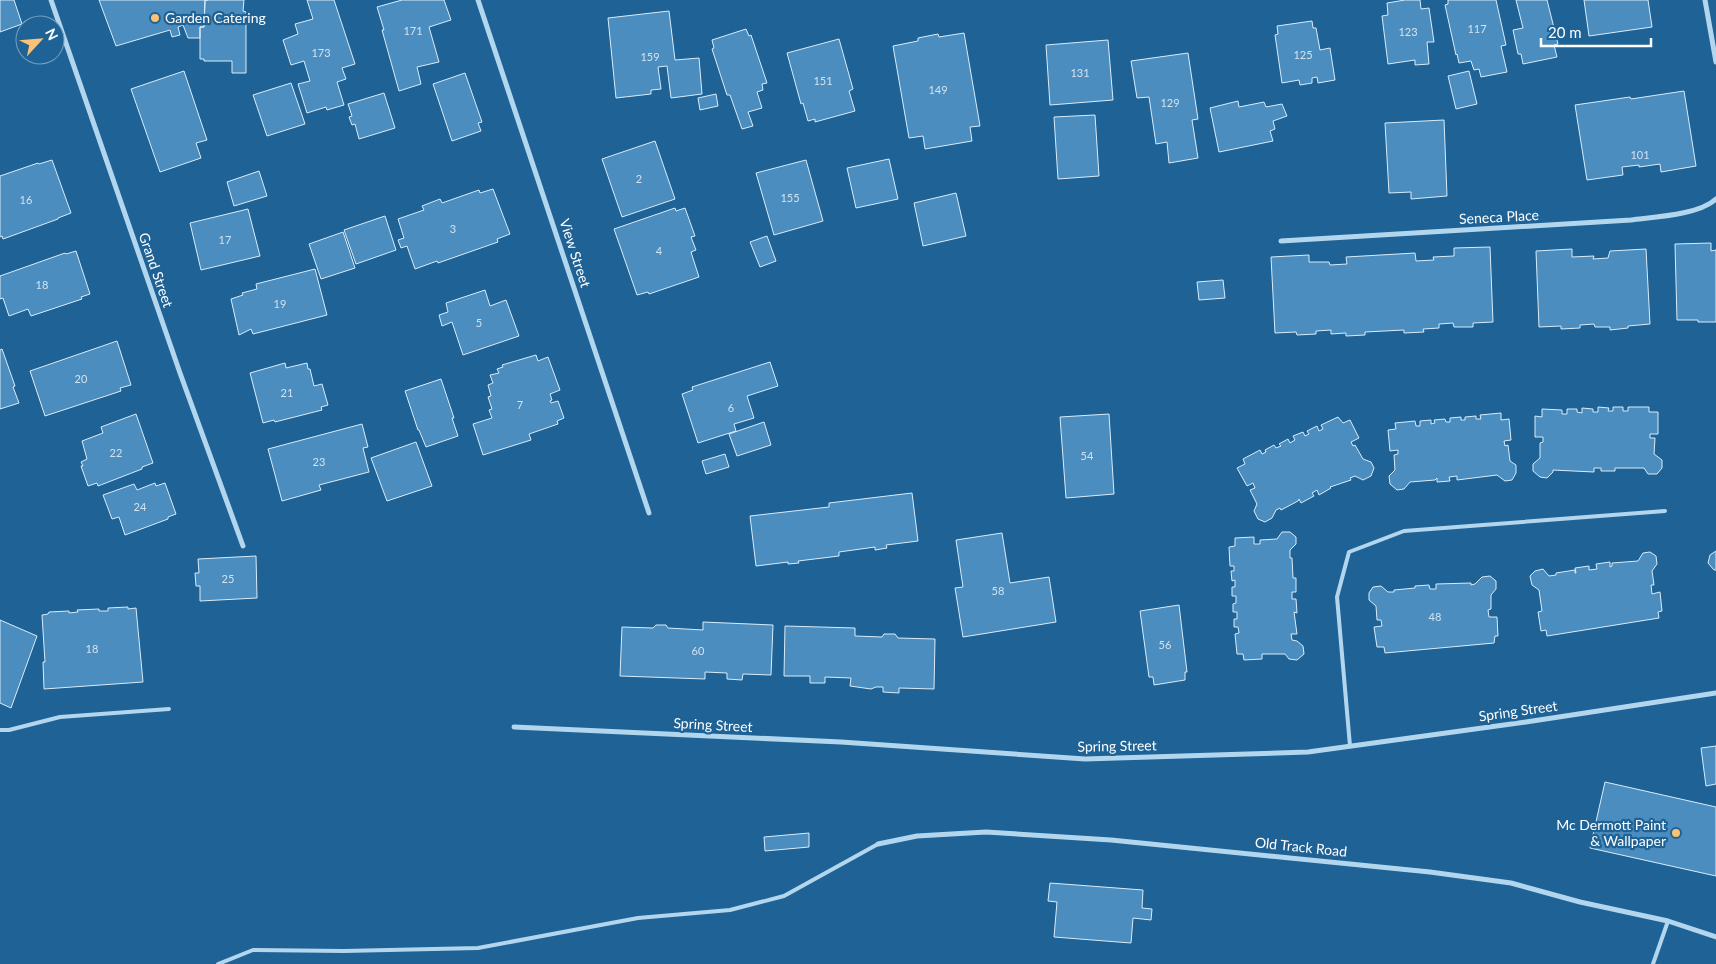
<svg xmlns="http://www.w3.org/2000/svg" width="1716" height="964" viewBox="0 0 1716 964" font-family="Lato,sans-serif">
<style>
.building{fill:#4b8dbe;stroke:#d9ecfa}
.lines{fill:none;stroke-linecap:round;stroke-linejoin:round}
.lane{stroke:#b3d6ef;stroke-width:4}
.street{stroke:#b3d6ef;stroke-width:5}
.poi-dot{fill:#fcc273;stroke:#1f6295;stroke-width:2}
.labels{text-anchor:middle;stroke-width:4.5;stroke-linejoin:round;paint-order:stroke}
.number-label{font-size:11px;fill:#d2e2ef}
.poi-label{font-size:14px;fill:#fff;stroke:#1f6295;text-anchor:start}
.street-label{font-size:14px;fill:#fff;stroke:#1f6295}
</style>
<rect width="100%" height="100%" fill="#1f6295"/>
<path class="building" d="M0,0h14l8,24 -22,8z
M99,0h109h-3l-1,27h-4v11h-12l-5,-13 -5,2 2,8 -8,2 -2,-7 -54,16z
M205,0h39l-1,11 3,1v61h-14v-12h-28v-2h-4v-32h4z
M307,0h27l21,64 -13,4 4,11 -9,3 7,23 -17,5 -1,-3 -19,6 -9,-29 12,-3 -6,-20 -13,4 -8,-25 15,-6 -3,-10 18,-5z
M402,0h42l7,20 -22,7 10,35 -22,5 4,17 -22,7 -17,-61h2l-7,-23z
M1405,0h15l1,9 8,-1 5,34h-7l2,22 -14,1v-5l-27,4 -6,-48 6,-1 -1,-12z
M1448,0h48l10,45 -5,1 6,26 -26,5 -2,-8 -5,1 -3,-9 -12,2 -2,-9 -1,1 -11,-50 3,-1z
M1516,0h31l11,44 -4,1 3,12 -34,7 -2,-10h-3l-5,-24 10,-2z
M1584,0h64l4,27 -63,9z
M669,11l6,49 24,-2 3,36 -31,4 -4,-32 -9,1 3,22 -10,1v4l-35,4 -8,-80z
M1312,21l1,7h3l4,22 10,-2 5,32 -17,3 -1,-6 -5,1v5l-12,2 -1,-5 -17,3 -7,-48 3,-1 -1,-8z
M746,29l3,7 2,-1 16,48 -5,1 1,6 -6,2 5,16 -14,4 5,14 -11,3 -12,-34h-3l-15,-46 2,-1 -2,-8z
M964,33l16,93 -10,1 2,14 -47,8 -2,-13 -14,2 -16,-92 25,-5v-3l20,-4 1,3z
M839,39l14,50 -4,2 6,20 -40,11v-3l-7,2 -5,-18 -2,1 -14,-51z
M1108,40l5,60 -63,5 -4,-60z
M1188,53l10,66 -6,1 6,38 -29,5 -2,-21 -11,2 -7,-47 -12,1 -6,-37z
M184,71l23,69 -11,3 5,15 -41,14 -29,-83z
M1469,71l8,33 -21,5 -8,-33z
M465,73l17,49 -4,1 3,8 -29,10 -19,-57z
M291,83l14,41 -38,12 -14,-41z
M1684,91l12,75 -35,6 -1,-8 -21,3v-2l-17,2 1,8 -36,5 -12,-75 55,-8 1,2z
M384,93l11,35 -36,11 -4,-15 -3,1 -3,-8 3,-1 -4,-12z
M716,94l2,12 -18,4 -2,-12z
M1238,101l1,6 25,-5 2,5 16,-3 5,12 -14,5 2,8 -5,2 3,10 -54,11 -9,-44z
M1095,115l4,61 -41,3 -4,-62z
M1444,120l3,76 -36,3v-7l-22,1 -4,-70z
M655,141l20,58 -53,18 -20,-58z
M889,159l9,40 -42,9 -9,-40z
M52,160l19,53 -13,5v1l-55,20 -1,-3 -2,1v-61l38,-13 1,1z
M806,160l17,61 -49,14 -18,-62z
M259,171l8,25 -33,10 -7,-24z
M493,189l17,45 -13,5 1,3 -60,21 -1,-2 -22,8 -8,-23 -6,2 -3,-8 6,-2 -6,-19 26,-9 -2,-4 18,-7 2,4 37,-13 1,3z
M956,193l10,43 -43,10 -9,-43z
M675,208l1,3 9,-3 10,28 -4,1 5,13 -5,2 8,25 -50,17 -1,-2 -11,3 -23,-66z
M248,209l12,47 -59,14 -11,-47z
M385,216l11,34 -40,14 -12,-34z
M343,232l12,36 -34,11 -12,-35z
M767,236l9,25 -16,6 -10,-25z
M1711,243v8l5,-1v72h-18v-2h-21l-2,-76z
M1490,247l3,75 -20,1v4h-19l-1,-4 -14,1v4l-16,1 1,3 -20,1v-3l-39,2v3l-19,1v-3l-15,1v-4l-15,1v3l-19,1 -1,-3 -21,1 -4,-76 38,-2v7h20l1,3 17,-1 -1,-7 69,-4 1,8 18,-1 -1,-3 21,-1v-8z
M1572,249v8l22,-1 -1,3 15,-1 2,-7 36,-2 4,75 -22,2v2l-18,2v-3h-15l-1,-3 -14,1v3l-19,1v-3l-22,1 -3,-76z
M76,251l14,43 -9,3 1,2 -51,17 -3,-7 -19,7 -6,-18 -3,1v-23l65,-23 1,1z
M315,269l12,46 -74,19 -2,-5 -12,6 -8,-36 12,-4 -1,-2 15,-4 -1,-5z
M1223,280l2,18 -26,2 -2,-18z
M485,290l5,16 16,-6 13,36 -56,19 -11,-33 -10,4 -3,-11 9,-3 -2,-9z
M117,341l14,44 -11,3 1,3 -76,25 -15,-45z
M2,349l13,37 -2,1 6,16 -19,6v-59z
M536,355l2,6 10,-4 12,33 -10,4 2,6 -2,1 1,2 7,-2 6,17 -7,3 1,3 -29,10 2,6 -48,15 -10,-31 19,-6 -3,-8 3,-1 -4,-12 3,-1 -3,-11 5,-2 -3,-8 9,-2 -2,-4 6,-2 -1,-2z
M770,362l8,24 -31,10 7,22 -20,6 2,7 -38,12 -16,-49 11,-4 -1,-3z
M285,363l1,5 21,-5 1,6h2l4,17 8,-2 6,21 -7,2 1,3 -47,12 -1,-2 -11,3 -13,-50z
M441,379l13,39h-2l6,18 -32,11 -7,-17h-1l-13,-39z
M1598,407l11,1 -1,3h5v-4h10v4h5v-4h21v5h9v22h-8v4h5l-1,16 8,6v8l-5,6h-9l-4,-6h-29v3h-14v-3h-7v4l-41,-2v2l-6,6 -7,-1 -7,-6v-7l7,-6v-15l3,-1v-5h-8v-21l7,1v-8l20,1v4h5v-5h10v3l5,1v-5l11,1v3h5z
M1501,413v7l8,-1 2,21 -7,1 1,5 3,-1 2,16 6,4v8l-4,7 -7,1 -8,-6 -40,5v-4l-8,1 1,4 -13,1v-4l-2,2 -25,2 -6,7 -7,1 -7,-6 -1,-8 6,-6 -1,-15 4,-1v-4l-8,1 -2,-21 8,-1 -1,-6 20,-2 1,5h4v-5l11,-1v4l4,-1 -1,-3 11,-1 1,3h4v-4l11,-1v3h4v-3l11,-1v3h5l-1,-4z
M136,414l17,49 -11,4v2l-44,17 -1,-3 -9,3 -7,-20h2l-2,-4 6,-3 -5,-18 21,-8 -2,-6z
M1109,414l5,80 -48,4 -6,-81z
M1338,417l5,6 7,-3 9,18 -8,4 2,4 2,-1 8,14 8,3 3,6 -3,8 -8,4 -8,-4 -5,2 1,2 -21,7 1,1 -12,7 -2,-5 -5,3 2,3 -13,7 -2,-4 -1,2 -17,9 -1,-2 -4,2 -4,8 -7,4 -7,-3 -4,-8 3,-7 -7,-14 5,-2 -2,-5 -6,3 -10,-18 8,-4 -2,-5 17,-9 2,4 4,-2 -1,-2 9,-5 2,3 5,-2 -2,-2 9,-5 2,4 5,-3 -2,-4 10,-4 2,4 4,-2 -2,-3 10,-5 2,5 4,-2 -2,-4z
M764,422l7,23 -34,11 -8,-22z
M362,424l6,23 -5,1 6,24 -50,13 2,5 -39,11 -14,-52z
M416,442l16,44 -45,15 -16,-43z
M725,454l4,13 -23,7 -4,-13z
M155,483l1,3 9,-3 11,31 -8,3v2l-43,16 -6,-18 -7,2 -9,-24 31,-11 3,6z
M912,493l6,48 -32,4 1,3 -12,2v-3l-36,5v4l-41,5 1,2 -11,1v-2l-32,4 -6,-50 79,-9v-4z
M1282,532h8l6,5v7l-6,6v8h2l1,20h3v14h-4v7h4l1,14 -3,-1 3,22h-6l1,6 5,1 6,5 1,8 -7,6 -8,-1 -4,-5h-23v5l-18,1 -1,-6h-6l-2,-20 4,-1 -1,-6h-4v-8h3v-7h-4v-8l3,-1v-7h-4v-9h3v-7l-3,1 -1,-10h3v-5h-4l-1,-19 6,-1v-8l19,-1v7h6v-4l17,-1z
M1002,533l8,50 39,-6 7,45 -93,15 -8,-49 8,-1 -7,-47z
M1716,551v19h-2l-6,-7 2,-8z
M1650,552l6,4 1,8 -5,7 2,14h-3l1,9 8,-2 2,19 -4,1 1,6 -112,18 -1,-6 -5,1 -3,-19 4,-1 -3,-21 -7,-5 -2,-9 5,-5 8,-2 6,7 7,-1v-2l19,-3v3h1l-1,-5 14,-2v4l8,-1 -1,-5 14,-2v5l2,-1v-3l26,-2 5,-8z
M256,556l1,42 -57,3v-15h-4l-1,-13h4l-1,-14z
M1490,576l6,5v8l-5,6v14l-3,1 1,7h8l1,19h-3l-1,7 -109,10 -1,-6h-7l-3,-20 8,-1 -1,-6h-4l-1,-14 -7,-6v-7l4,-6 8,-1 7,6h6v-2l21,-2v-2l14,-1 1,4h6v-5l35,-1v2l4,-1 7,-7z
M1179,605l8,67h-2v8l-31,5 -1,-8h-4l-9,-66z
M128,607v2l8,-1 7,74 -99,7 -1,-27h2l-3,-47 6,-1 1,-2 20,-1v2l9,-1 -1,-2 22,-1v2h9v-3z
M0,620l37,16 -26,72 -11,-5z
M703,622l70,3 -2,50 -28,-1 -1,6 -15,-1v-6l-22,-1v7l-85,-3 2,-49 31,1 3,-3h10l2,3 35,2z
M785,626l70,2v8l27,1 2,-3h11l3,4 37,1 -1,50 -35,-1v5l-16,-1v-5h-7l-5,2 -21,-3 1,-8 -26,-1v6h-15v-7h-26z
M1716,746v38l-10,2 -5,-38z
M1605,782l111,25v69l-126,-28z
M809,833v14l-44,4 -1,-14z
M1050,883l93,7 -1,18 10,1 -1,11 -18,-2 -2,25 -77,-6 3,-35 -9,-1z"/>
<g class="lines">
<path class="lane" d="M0,730h9l51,-13 109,-8
M1350,746l-13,-149 12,-45 55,-21 261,-20
M218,964l35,-14 91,1 134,-3 160,-30 92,-8 54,-14 94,-52
M1653,964l15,-43"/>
<path class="street" d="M51,0l129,373 63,173
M478,0l171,513
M1705,0l11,62
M1281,241l350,-21c23,-3 68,-5 85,-21
M514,727l327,15 244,17 223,-7 218,-30 190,-29
M878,844l39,-8 69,-4 125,8 319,32 81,11 69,19 88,19 48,16"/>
</g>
<g class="poi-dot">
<circle cx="155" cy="18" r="5"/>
<circle cx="1676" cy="833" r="5"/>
</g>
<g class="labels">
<g class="number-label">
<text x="1477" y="33">117</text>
<text x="413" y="35">171</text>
<text x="1408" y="36">123</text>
<text x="321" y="57">173</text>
<text x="1303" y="59">125</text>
<text x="650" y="61">159</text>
<text x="1080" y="77">131</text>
<text x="823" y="85">151</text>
<text x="938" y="94">149</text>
<text x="1170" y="107">129</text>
<text x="1640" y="159">101</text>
<text x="639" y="183">2</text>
<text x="790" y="202">155</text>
<text x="26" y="204">16</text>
<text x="453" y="233">3</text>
<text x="225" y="244">17</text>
<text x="659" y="255">4</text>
<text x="42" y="289">18</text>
<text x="280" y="308">19</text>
<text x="479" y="327">5</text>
<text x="81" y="383">20</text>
<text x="287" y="397">21</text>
<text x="520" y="409">7</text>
<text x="731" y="412">6</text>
<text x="116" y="457">22</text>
<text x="1087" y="460">54</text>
<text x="319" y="466">23</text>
<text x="140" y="511">24</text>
<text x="228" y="583">25</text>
<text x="998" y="595">58</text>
<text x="1435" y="621">48</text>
<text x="1165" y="649">56</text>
<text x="92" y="653">18</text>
<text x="698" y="655">60</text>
</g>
<g class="poi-label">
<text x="165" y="23">Garden Catering</text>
<text x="1666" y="830" text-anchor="end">Mc Dermott Paint<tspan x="1666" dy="16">&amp; Wallpaper</tspan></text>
</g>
<g class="street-label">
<text transform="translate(1499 217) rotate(-3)" y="5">Seneca Place</text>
<text transform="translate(575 253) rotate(72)" y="5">View Street</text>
<text transform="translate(156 270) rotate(71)" y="5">Grand Street</text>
<text transform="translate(1518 711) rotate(-8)" y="5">Spring Street</text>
<text transform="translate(713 725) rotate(3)" y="5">Spring Street</text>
<text transform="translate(1117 746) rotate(-1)" y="5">Spring Street</text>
<text transform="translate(1301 847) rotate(6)" y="5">Old Track Road</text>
</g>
</g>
<g transform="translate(40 40) rotate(64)"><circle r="24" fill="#1f6295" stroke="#79a1bf"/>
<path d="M0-4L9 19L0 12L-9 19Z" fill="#fcc273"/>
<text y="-8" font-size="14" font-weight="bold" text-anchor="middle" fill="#ffffff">N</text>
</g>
<path d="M1541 38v8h110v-8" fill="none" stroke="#ffffff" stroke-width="2.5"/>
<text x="1548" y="38" font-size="15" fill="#ffffff" stroke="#1f6295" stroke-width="4" paint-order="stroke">20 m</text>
</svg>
